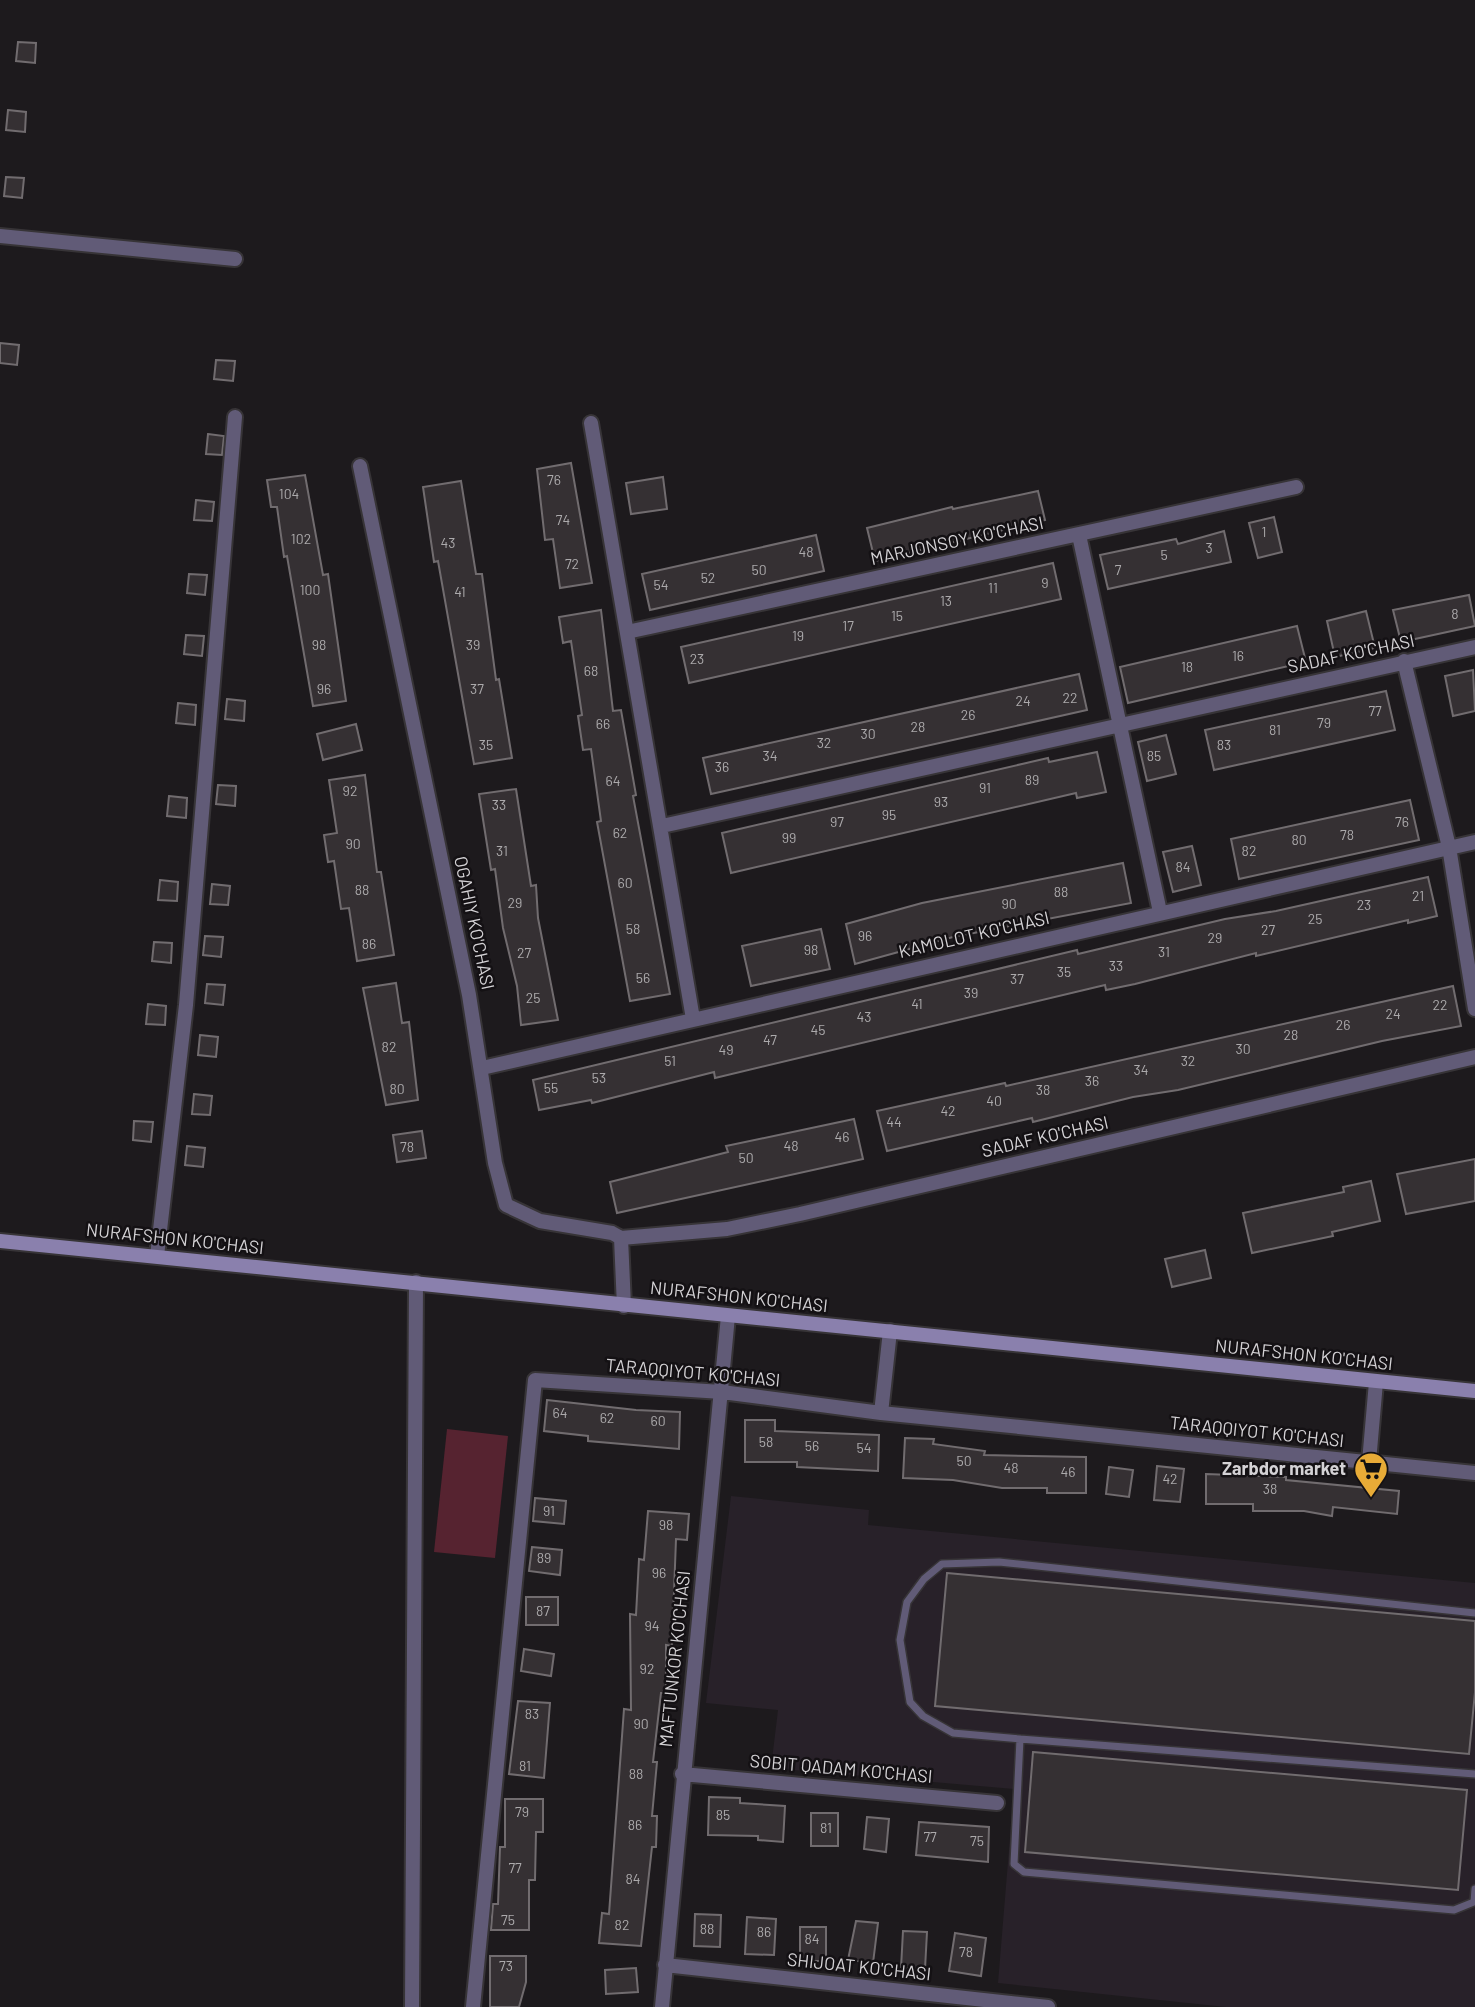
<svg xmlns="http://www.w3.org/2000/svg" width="1475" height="2007" viewBox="0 0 1475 2007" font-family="Barlow,sans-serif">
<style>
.built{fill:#282129}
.green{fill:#562330}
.building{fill:#353033;stroke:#716c6f;stroke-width:2}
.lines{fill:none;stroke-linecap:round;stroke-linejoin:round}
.lane-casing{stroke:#373437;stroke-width:10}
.street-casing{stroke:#373437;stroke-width:18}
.secondary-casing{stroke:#373437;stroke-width:18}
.lane{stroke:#615b77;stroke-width:7}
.street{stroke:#615b77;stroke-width:14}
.secondary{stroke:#8a80ad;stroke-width:14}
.labels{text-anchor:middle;stroke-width:5;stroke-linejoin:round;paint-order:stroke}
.number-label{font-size:14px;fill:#acaaac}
.street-label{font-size:18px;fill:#d4d2d5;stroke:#141114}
.poi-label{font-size:18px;font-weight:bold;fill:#d4d2d5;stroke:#141114;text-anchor:end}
</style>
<rect width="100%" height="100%" fill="#1d1a1d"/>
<path class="built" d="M731,1496l138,14 -1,15 607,58v424h-249l-228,-24 16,-194 -243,-21 7,-58 -72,-7z"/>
<path class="green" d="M447,1429l61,7 -13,122 -61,-6z"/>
<path class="building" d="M18,42l18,1 -1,20 -19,-2z
M8,110l18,2 -1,20 -19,-2z
M6,177l18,1 -2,20 -18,-2z
M0,343l19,2 -2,20 -17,-2z
M216,360l19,1 -2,20 -19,-2z
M208,434l16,2 -2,19 -16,-1z
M571,463l21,120 -32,5 -7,-49 -8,1 -8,-71z
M305,475l18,100 5,-1 18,127 -33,5 -26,-150 -3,1 -7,-50h-6l-4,-27z
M663,477l4,32 -36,5 -5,-31z
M461,481l15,93h6l14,106 3,-1 13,79 -38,6 -36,-203 -4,1 -11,-75z
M1038,491l7,29 -170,41 -8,-33 85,-21 1,2z
M196,500l18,2 -2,19 -18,-1z
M1274,517l8,35 -24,6 -9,-35z
M1224,531l7,31 -123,27 -8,-34 76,-16 2,5z
M816,535l8,36 -174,39 -8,-36z
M1053,563l8,36 -372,84 -8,-36z
M189,574l18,1 -2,20 -18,-2z
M1469,595l6,31 -74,16 -8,-32z
M601,610l12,101 8,-1 15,85 -3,1 37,198 -40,7 -33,-179 4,-1 -10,-72 -8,1 -5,-34 4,-1 -11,-74 -8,2 -4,-26z
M1366,611l9,37 -40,9 -8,-36z
M1297,626l9,36 -178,41 -8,-36z
M186,635l18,1 -2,20 -18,-2z
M1473,670l2,41 -22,5 -8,-40z
M1079,674l8,36 -376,84 -8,-36z
M1386,691l9,39 -181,40 -9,-40z
M227,699l18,2 -1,20 -19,-2z
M178,703l18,2 -1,20 -19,-2z
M356,724l6,26 -39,10 -6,-26z
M1166,735l10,39 -29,7 -9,-39z
M1097,752l9,40 -29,6 -1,-5 -345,80 -9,-40 326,-75 1,4z
M365,775l12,97h4l13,83 -37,6 -8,-53 -8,1 -7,-48 -6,1 -4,-27 13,-2 -8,-53z
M218,785l18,1 -1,20 -19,-2z
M516,789l15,97 5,-1 2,33 20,102 -37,5 -4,-39 -14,-58 -8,-59 -4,1 -12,-76z
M169,796l18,2 -1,20 -19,-2z
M1410,800l9,40 -180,39 -8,-40z
M1192,846l9,39 -28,7 -10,-40z
M1123,863l8,40 -178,34 -98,27 -9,-40 76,-21z
M1428,877l9,39 -29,7v-3l-152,36v-3l-121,31 -29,6 -1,-5 -390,93 -1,-6 -122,31 -1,-3 -52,10 -6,-30 544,-130 1,4 147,-35 51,-8z
M160,880l18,2 -1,19 -19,-1z
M212,884l18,2 -2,19 -18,-1z
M821,929l9,40 -79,17 -9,-40z
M205,936l18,1 -2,20 -18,-2z
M154,942l18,1 -1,20 -19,-2z
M396,983l6,40 7,-1 9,78 -32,5 -23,-117z
M207,984l18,1 -2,20 -18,-2z
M1453,986l8,40 -79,15 -204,49 -45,7 -100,25 -1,-4 -145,33 -10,-40 128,-28 1,3z
M148,1004l18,2 -1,19 -19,-1z
M200,1035l18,2 -2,20 -18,-2z
M194,1094l18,2 -2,19 -18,-1z
M854,1119l9,40 -246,54 -7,-31 118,-30 -2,-6z
M134,1121l19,1 -2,20 -18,-2z
M422,1131l4,27 -29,4 -4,-27z
M187,1146l18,2 -2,19 -18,-2z
M1475,1159v42l-69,13 -9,-40z
M1371,1181l9,40 -48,11 1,4 -81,17 -9,-40 101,-21 -1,-5z
M1205,1250l6,28 -39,9 -7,-28z
M547,1400l89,10 44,2 -1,37 -91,-8v-5l-44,-5z
M745,1420h30v11l104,4 -1,36 -81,-4v-5h-52z
M905,1438l29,1 -1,5 52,7 -1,4 102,2v36h-39v-5h-45l-49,-8 -50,-2z
M1157,1466l27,3 -4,33 -26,-2z
M1109,1467l24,3 -4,27 -23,-3z
M1206,1474l80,3v3l113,11 -2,23 -64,-7 -1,9 -28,-5h-51v-7h-47z
M535,1498l31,3 -2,23 -31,-3z
M648,1511l41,3 -2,26 -11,-1 -4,107 -6,-1v48h-5l-8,69h4l-5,54h5l-1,31h-4l-11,99 -42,-3 3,-30 7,1 15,-205 7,1 -1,-96 6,1 3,-56 5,1z
M532,1547l30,3 -2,25 -31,-4z
M947,1573l528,48v71l-6,62 -534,-48z
M526,1597h32v28h-32z
M524,1649l30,5 -3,22 -30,-5z
M518,1701l32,2 -6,75 -35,-4z
M1033,1752l434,38 -9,100 -433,-38z
M709,1797l31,1v5l45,3 -2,36 -25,-2v-4l-50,-1z
M505,1799h38v33h-7l-1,48h-6v50h-38l2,-26h5l2,-57h5z
M811,1813h27v33h-27z
M867,1817l22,2 -3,33 -22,-3z
M919,1822l70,5 -1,35 -72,-7z
M695,1914l26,1 -1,32 -26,-1z
M747,1917l29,2 -2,36 -29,-1z
M856,1921l22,2 -5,40 -25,-3z
M800,1927h26v34h-26z
M903,1931l24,1 -2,37 -24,-1z
M955,1933l31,5 -5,38 -32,-5z
M490,1956h36v26l-7,25h-29z
M636,1968l2,24 -32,2 -1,-24z"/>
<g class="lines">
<g class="lane-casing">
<path id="lane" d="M1475,1613l-476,-51 -57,2 -18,15 -17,23 -7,38 10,62 13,14 30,17 67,6 -6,125 10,8 430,38 20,-8 1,-13
M1020,1739l455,35"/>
</g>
<g class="street-casing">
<path id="street" d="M0,236l235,23
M591,423l102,596
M360,466l109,529 26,168 11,42 34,16 72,12 9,5 3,68
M1079,535l81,377
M627,632l669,-145
M1404,661l45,186 26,162
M662,826l813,-179
M482,1068l993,-226
M621,1238l106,-9 73,-15 675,-157
M157,1256l29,-251 49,-588
M881,1413l9,-82
M1369,1462l7,-80
M682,1774l315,29
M665,1965l383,42
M412,2007l4,-725
M473,2007l62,-627 187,12 159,21 594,60
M662,2007l66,-691"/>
</g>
<g class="secondary-casing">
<path id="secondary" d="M0,1241l1475,150"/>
</g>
<use href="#lane" class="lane"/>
<use href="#street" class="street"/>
<use href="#secondary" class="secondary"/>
</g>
<defs>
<g id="supermarket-pin" transform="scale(1.75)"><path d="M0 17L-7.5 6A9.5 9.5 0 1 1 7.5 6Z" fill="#e8ab37" stroke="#141114"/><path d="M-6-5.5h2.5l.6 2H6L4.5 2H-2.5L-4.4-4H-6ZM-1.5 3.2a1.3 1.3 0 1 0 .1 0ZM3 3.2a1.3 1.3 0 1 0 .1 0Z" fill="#111"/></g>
</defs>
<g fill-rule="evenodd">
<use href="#supermarket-pin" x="1371" y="1469"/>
</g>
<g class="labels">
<g class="number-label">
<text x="554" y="485">76</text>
<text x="289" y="499">104</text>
<text x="563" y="525">74</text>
<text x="1264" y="537">1</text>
<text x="301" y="544">102</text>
<text x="448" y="548">43</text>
<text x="1209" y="553">3</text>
<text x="806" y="557">48</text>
<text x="1164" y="560">5</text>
<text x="572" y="569">72</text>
<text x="759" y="575">50</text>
<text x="1118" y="575">7</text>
<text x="708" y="583">52</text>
<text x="1045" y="588">9</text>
<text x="661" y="590">54</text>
<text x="993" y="593">11</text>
<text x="310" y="595">100</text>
<text x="460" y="597">41</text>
<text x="946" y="606">13</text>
<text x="1455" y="619">8</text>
<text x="897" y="621">15</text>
<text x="848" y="631">17</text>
<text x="798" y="641">19</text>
<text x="319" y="650">98</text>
<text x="473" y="650">39</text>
<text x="1238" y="661">16</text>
<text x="697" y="664">23</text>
<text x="1187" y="672">18</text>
<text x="591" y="676">68</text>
<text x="324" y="694">96</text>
<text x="477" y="694">37</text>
<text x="1070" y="703">22</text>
<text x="1023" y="706">24</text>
<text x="1375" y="716">77</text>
<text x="968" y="720">26</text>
<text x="1324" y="728">79</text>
<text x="603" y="729">66</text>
<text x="918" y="732">28</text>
<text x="1275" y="735">81</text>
<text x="868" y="739">30</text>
<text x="824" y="748">32</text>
<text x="486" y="750">35</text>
<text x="1224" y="750">83</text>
<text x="770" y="761">34</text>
<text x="1154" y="761">85</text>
<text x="722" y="772">36</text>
<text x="1032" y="785">89</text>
<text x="613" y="786">64</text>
<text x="985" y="793">91</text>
<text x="350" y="796">92</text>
<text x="941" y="807">93</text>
<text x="499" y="810">33</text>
<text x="889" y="820">95</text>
<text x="837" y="827">97</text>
<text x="1402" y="827">76</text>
<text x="620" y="838">62</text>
<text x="1347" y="840">78</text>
<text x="789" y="843">99</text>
<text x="1299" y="845">80</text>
<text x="353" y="849">90</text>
<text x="502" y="856">31</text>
<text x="1249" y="856">82</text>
<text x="1183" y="872">84</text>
<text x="625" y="888">60</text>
<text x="362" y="895">88</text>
<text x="1061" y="897">88</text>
<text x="1418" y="901">21</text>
<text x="515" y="908">29</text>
<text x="1009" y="909">90</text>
<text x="1364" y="910">23</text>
<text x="1315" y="924">25</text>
<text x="633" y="934">58</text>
<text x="1268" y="935">27</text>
<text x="865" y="941">96</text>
<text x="1215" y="943">29</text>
<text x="369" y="949">86</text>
<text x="811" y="955">98</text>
<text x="1164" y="957">31</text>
<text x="524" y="958">27</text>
<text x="1116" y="971">33</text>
<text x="1064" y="977">35</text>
<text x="643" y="983">56</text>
<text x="1017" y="984">37</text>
<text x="971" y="998">39</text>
<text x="533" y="1003">25</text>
<text x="917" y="1009">41</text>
<text x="1440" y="1010">22</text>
<text x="1393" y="1019">24</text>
<text x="864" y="1022">43</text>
<text x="1343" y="1030">26</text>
<text x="818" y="1035">45</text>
<text x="1291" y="1040">28</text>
<text x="770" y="1045">47</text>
<text x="389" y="1052">82</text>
<text x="1243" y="1054">30</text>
<text x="726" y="1055">49</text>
<text x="670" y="1066">51</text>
<text x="1188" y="1066">32</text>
<text x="1141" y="1075">34</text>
<text x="599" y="1083">53</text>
<text x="1092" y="1086">36</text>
<text x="551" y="1093">55</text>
<text x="397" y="1094">80</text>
<text x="1043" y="1095">38</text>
<text x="994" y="1106">40</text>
<text x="948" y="1116">42</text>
<text x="894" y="1127">44</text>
<text x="842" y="1142">46</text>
<text x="791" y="1151">48</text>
<text x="407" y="1152">78</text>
<text x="746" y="1163">50</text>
<text x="560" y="1418">64</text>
<text x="607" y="1423">62</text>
<text x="658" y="1426">60</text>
<text x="766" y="1447">58</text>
<text x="812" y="1451">56</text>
<text x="864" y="1453">54</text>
<text x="964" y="1466">50</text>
<text x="1011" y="1473">48</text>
<text x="1068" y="1477">46</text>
<text x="1170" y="1484">42</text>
<text x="1270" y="1494">38</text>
<text x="549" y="1516">91</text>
<text x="666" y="1530">98</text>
<text x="544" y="1563">89</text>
<text x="659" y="1578">96</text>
<text x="543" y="1616">87</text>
<text x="652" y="1631">94</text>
<text x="647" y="1674">92</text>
<text x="532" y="1719">83</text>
<text x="641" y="1729">90</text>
<text x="525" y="1771">81</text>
<text x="636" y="1779">88</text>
<text x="522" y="1817">79</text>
<text x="723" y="1820">85</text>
<text x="635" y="1830">86</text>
<text x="826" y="1833">81</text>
<text x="930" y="1842">77</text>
<text x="977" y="1846">75</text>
<text x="515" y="1873">77</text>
<text x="633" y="1884">84</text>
<text x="508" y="1925">75</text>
<text x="622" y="1930">82</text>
<text x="707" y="1934">88</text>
<text x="764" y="1937">86</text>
<text x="812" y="1944">84</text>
<text x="966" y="1957">78</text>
<text x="506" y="1971">73</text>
</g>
<g class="street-label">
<text transform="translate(957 541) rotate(-12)" y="6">MARJONSOY KO'CHASI</text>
<text transform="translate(1351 654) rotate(-12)" y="6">SADAF KO'CHASI</text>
<text transform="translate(474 923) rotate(78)" y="6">OGAHIY KO'CHASI</text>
<text transform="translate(974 935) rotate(-13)" y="6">KAMOLOT KO'CHASI</text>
<text transform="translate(1045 1137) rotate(-13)" y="6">SADAF KO'CHASI</text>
<text transform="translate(175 1239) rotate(6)" y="6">NURAFSHON KO'CHASI</text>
<text transform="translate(739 1297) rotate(6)" y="6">NURAFSHON KO'CHASI</text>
<text transform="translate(1304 1355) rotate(6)" y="6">NURAFSHON KO'CHASI</text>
<text transform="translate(693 1373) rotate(5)" y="6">TARAQQIYOT KO'CHASI</text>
<text transform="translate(1257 1432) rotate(6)" y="6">TARAQQIYOT KO'CHASI</text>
<text transform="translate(675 1659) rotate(-84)" y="6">MAFTUNKOR KO'CHASI</text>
<text transform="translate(841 1769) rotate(5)" y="6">SOBIT QADAM KO'CHASI</text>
<text transform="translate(859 1967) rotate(6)" y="6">SHIJOAT KO'CHASI</text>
</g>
<g class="poi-label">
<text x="1346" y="1475">Zarbdor market</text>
</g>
</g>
</svg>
